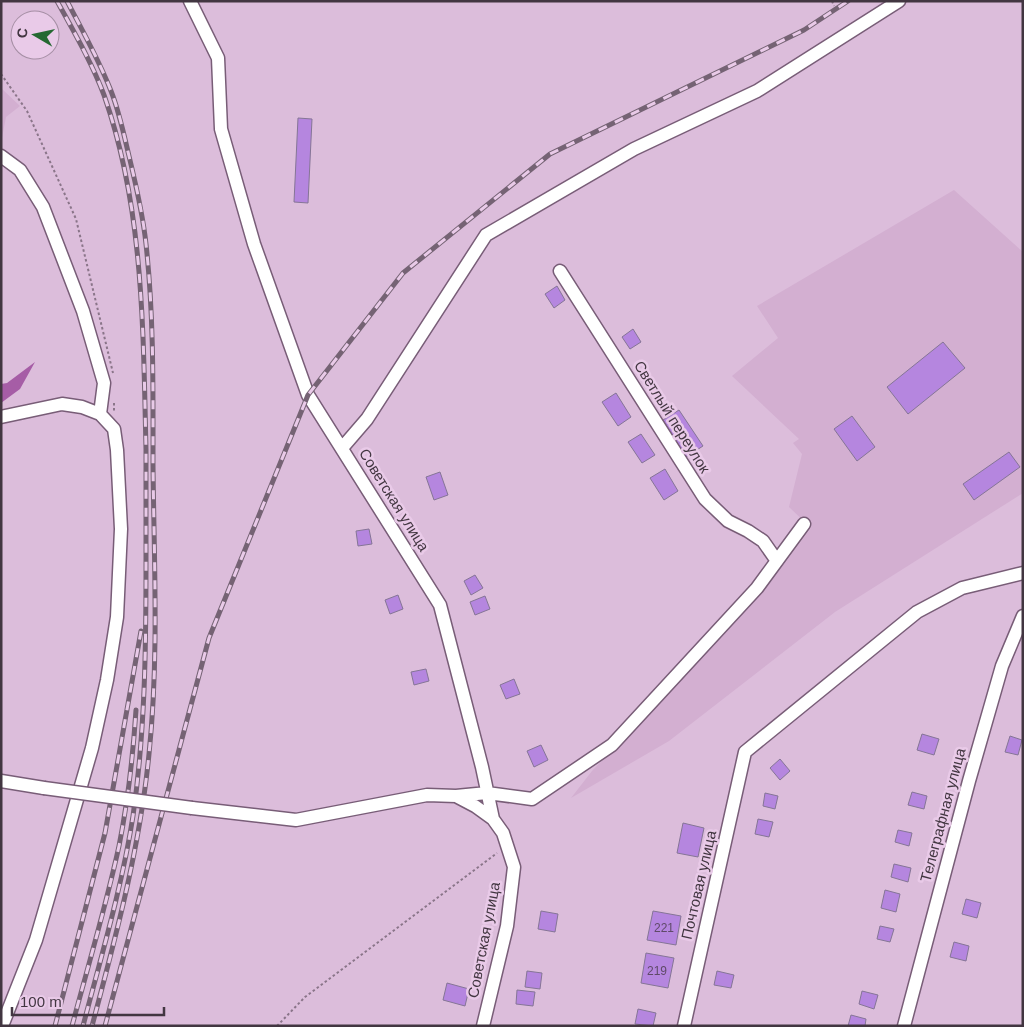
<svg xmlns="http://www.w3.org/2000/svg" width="1024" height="1027" viewBox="0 0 1024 1027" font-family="Helvetica,sans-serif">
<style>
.built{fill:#d3afd1}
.water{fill:#a65da6}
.building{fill:#b586df;stroke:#857596}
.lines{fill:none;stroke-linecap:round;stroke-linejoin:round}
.minor-casing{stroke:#785d77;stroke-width:15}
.path{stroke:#8a7589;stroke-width:2;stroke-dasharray:2.5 2.5;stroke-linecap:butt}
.minor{stroke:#fff;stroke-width:12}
.rail-casing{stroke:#756374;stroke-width:5}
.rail{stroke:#e9cae8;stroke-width:3;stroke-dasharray:9;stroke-linecap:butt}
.minor-bridge-casing{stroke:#785d77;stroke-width:15;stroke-linecap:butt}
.minor-bridge{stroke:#fff;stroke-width:12}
.labels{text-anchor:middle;stroke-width:5;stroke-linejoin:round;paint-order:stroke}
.number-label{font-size:12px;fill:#5f4a68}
.street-label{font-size:15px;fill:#423641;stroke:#e9cae8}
</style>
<rect width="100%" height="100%" fill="#dcbddb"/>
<path class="built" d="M1,88l19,18 -14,11 -5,26z
M954,190l69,62v241l-188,119 -166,129 -98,57 21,-27 172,-180 47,-63 -22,-21 13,-53 -9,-11 6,-4 -67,-63 46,-38 -21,-32z"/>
<path class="water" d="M35,362l-15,27 -19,14v-19l6,-1z"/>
<path class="building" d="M298,118l14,1 -4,84 -14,-1z
M557,286l8,14 -11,8 -9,-14z
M633,329l8,13 -11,7 -8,-12z
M943,342l22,26 -57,46 -21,-27z
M616,393l15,24 -13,9 -16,-24z
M679,410l24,36 -17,11 -23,-37z
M852,416l23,31 -18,14 -23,-32z
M641,434l14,21 -13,8 -14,-21z
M1009,452l11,15 -46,33 -11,-16z
M665,469l13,22 -14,9 -14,-22z
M440,472l8,23 -14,5 -8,-23z
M369,529l3,15 -14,2 -2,-15z
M475,575l8,13 -12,7 -7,-14z
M398,595l5,14 -13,5 -5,-14z
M485,596l5,13 -15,6 -5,-13z
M426,669l3,12 -15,4 -3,-13z
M514,679l6,15 -14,5 -6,-14z
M922,734l17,5 -5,16 -17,-5z
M1010,736l12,4 -4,15 -13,-3z
M541,745l7,15 -14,7 -7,-16z
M780,759l10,12 -10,9 -10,-12z
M912,792l15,4 -3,13 -16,-4z
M765,793l13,3 -3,13 -12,-3z
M758,819l15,3 -4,15 -14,-3z
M683,823l21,5 -6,29 -21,-4z
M898,830l14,3 -3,13 -14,-4z
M894,864l17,4 -3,14 -17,-5z
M885,890l15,4 -4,18 -15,-4z
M966,899l15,4 -4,15 -15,-4z
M541,911l17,3 -3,18 -17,-3z
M653,911l28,5 -5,29 -29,-5z
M880,926l14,3 -4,13 -13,-3z
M954,942l15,4 -3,15 -16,-4z
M646,953l28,5 -6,30 -27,-5z
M527,971l15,2 -2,16 -15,-2z
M717,971l17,4 -3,13 -17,-3z
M447,983l22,6 -4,17 -22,-6z
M517,990l18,2 -2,14 -17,-2z
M862,991l16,4 -4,14 -15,-5z
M638,1009l18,4 -3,13 -18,-2z
M851,1015l15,4 -1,7h-17z"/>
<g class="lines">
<g class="minor-casing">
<path id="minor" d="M190,1l28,57 3,71 33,115 54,151 132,210 42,162 11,52 10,14 11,34 -7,59 -24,100
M1,156l19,14 23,37 40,104 21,72 -4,31
M560,271l145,228 23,22 20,10 15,10 14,20
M1,417l61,-13 20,3 18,7 14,15 3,21 4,79 -4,88 -10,63 -15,68 -56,192 -34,86
M342,448l25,-29 119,-184 148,-86 123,-58 142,-90
M1,781l43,7
M456,796l31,-3 45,6 80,-54 145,-157 47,-64
M192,808l104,12 131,-25 29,1 19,10 18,13
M684,1026l61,-274 172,-140 45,-24 61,-15
M904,1026l65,-245 33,-115 21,-50"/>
</g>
<path class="path" d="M832,1l2,5
M1,74l26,37 49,108 37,154
M114,403v10
M277,1026l28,-29 192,-144"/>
<use href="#minor" class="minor"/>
<g class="rail-casing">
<path id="rail" d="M57,1c17,31 35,62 47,94 40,114 39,235 42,354 0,38 0,77 0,115 0,85 -1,168 -13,252 -11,71 -32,141 -50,210
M67,1c15,29 32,59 44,90 8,20 13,44 18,65 7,29 14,59 17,88 8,73 7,147 7,221 1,96 6,193 -4,289 -9,93 -33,182 -57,272
M55,1026l50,-193 36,-202
M72,1026c16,-60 34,-120 47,-180 9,-45 14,-90 17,-136
M105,1026l104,-388 99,-243 95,-122 147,-119 254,-124 44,-29"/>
</g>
<use href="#rail" class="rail"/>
<g class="minor-bridge-casing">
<path id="minor-bridge" d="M44,788l148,20"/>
</g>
<use href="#minor-bridge" class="minor-bridge"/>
</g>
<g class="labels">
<g class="number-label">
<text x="664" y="932">221</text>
<text x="657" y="975">219</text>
</g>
<g class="street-label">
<text transform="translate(672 417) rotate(58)" y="5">Светлый переулок</text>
<text transform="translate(394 500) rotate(58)" y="5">Советская улица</text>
<text transform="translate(943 815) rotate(-75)" y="5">Телеграфная улица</text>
<text transform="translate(699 885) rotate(-77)" y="5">Почтовая улица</text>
<text transform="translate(484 940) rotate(-79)" y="5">Советская улица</text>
</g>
</g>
<rect width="1024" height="1027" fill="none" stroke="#423641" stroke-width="5"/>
<g transform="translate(35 35) rotate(279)"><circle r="24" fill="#e9cae8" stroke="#a68fa5"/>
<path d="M0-4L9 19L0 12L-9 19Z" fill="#256832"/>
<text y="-8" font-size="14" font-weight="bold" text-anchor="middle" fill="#423641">С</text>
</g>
<path d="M12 1007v8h152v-8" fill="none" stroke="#423641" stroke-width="2.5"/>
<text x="20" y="1007" font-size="15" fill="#423641" stroke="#e9cae8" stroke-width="4" paint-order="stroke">100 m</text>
</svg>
